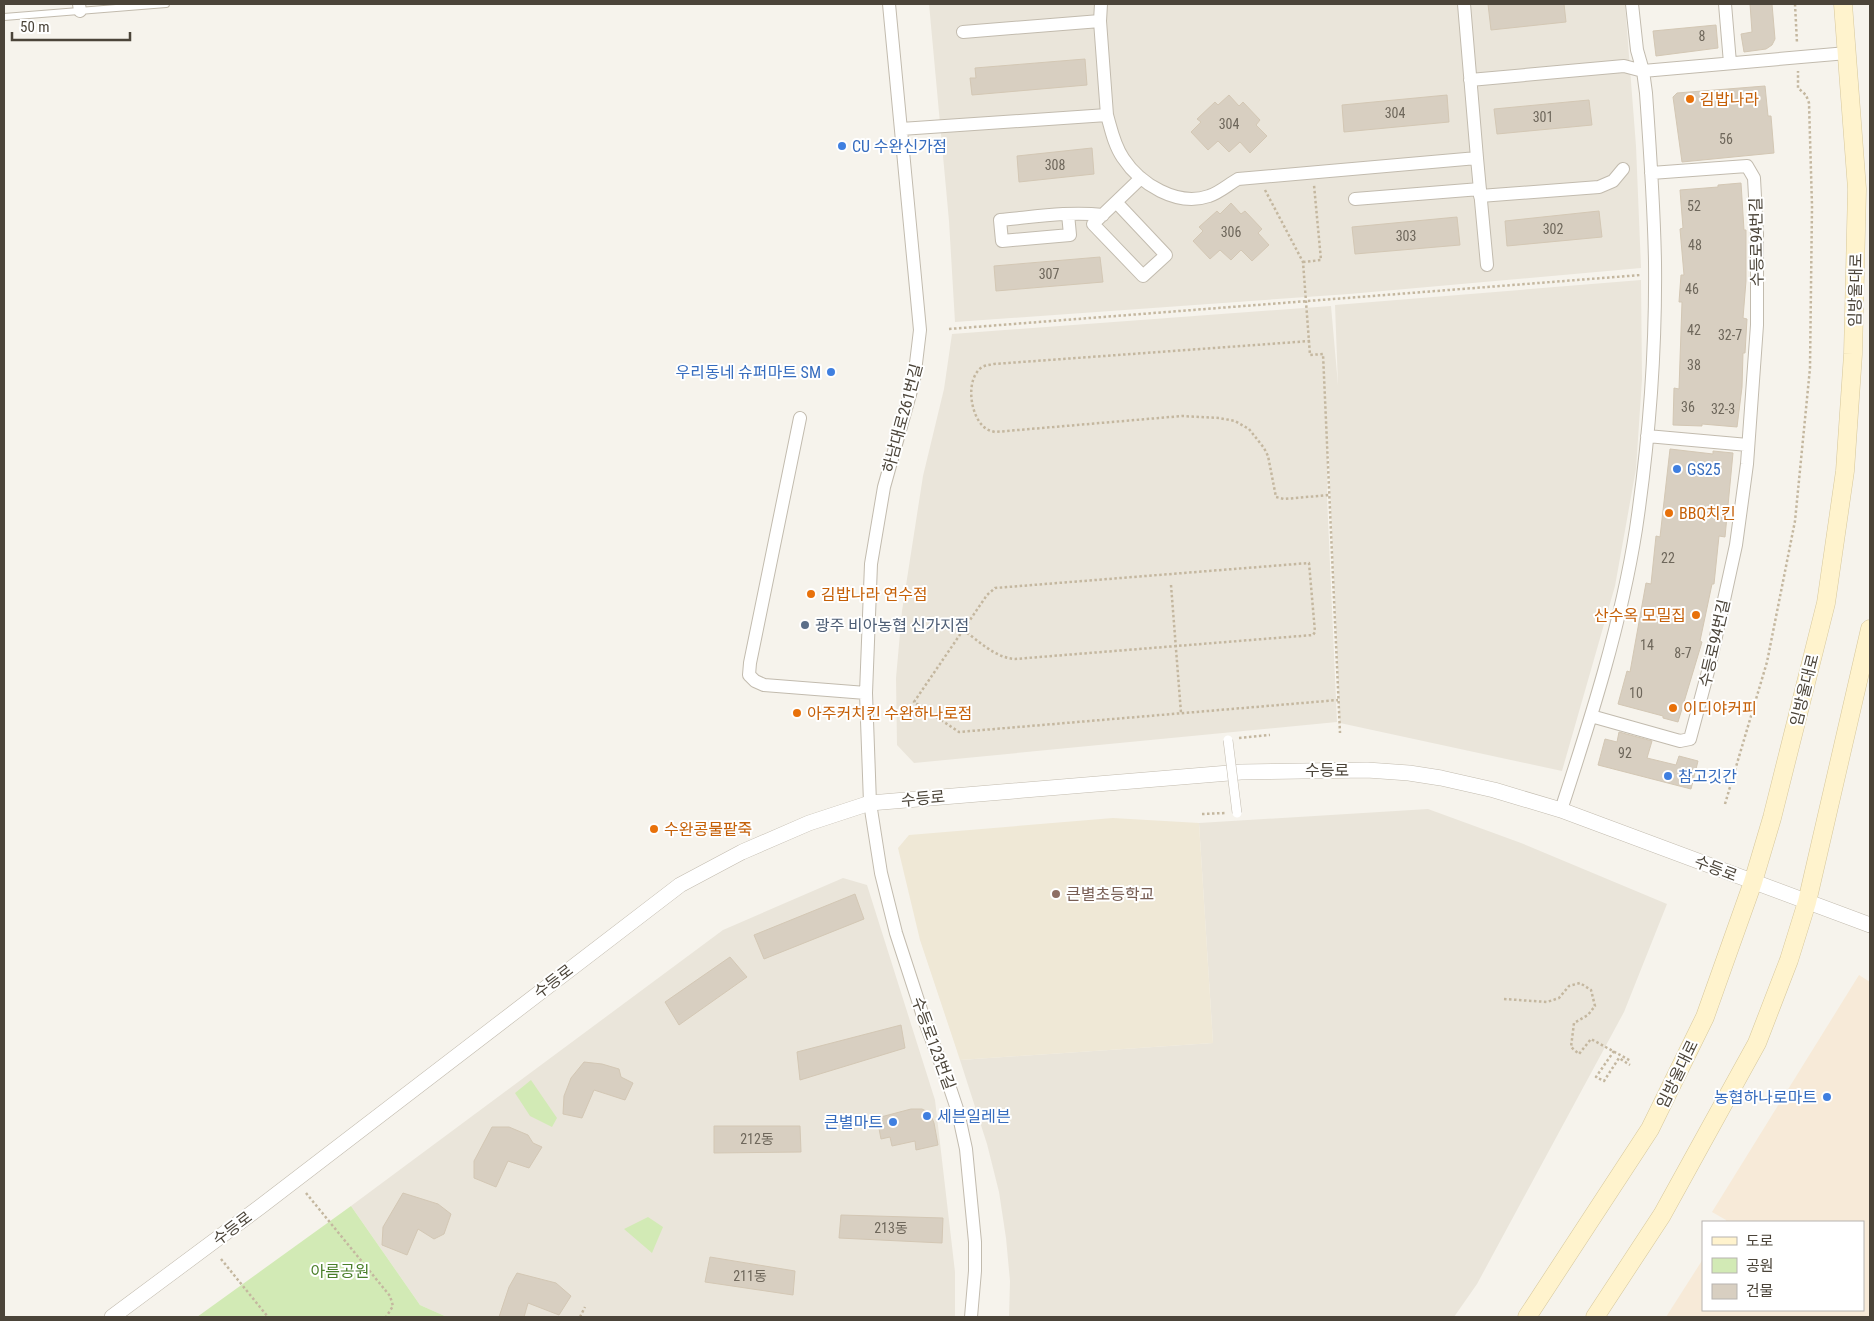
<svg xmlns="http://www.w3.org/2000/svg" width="1874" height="1321" viewBox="0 0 1874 1321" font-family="'Roboto Condensed','Noto Sans KR',sans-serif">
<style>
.residential{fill:#eae5da}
.commercial{fill:#f7ead8}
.education{fill:#efe8d6}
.green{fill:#d2eab5}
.building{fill:#d8cfc1;stroke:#d3c7b4}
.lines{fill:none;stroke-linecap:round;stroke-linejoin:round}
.service-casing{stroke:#c2bbae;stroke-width:8}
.minor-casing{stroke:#c2bbae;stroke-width:14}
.tertiary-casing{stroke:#c2bbae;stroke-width:16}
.secondary-casing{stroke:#d6c79b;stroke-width:19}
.path{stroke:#c4b79f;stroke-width:2.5;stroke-dasharray:2.5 2.5;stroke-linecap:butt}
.service{stroke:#fff;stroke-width:6}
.minor{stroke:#fff;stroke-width:12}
.tertiary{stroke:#fff;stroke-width:15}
.secondary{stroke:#fff3cd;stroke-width:18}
.pedestrian-bridge-casing{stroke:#c2bbae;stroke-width:10;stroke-linecap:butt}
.pedestrian-bridge{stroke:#fff;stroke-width:9}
.food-dot{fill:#e8710a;stroke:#fff;stroke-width:2}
.shop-dot{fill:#3f7fe0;stroke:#fff;stroke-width:2}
.service-dot{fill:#5c6f8a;stroke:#fff;stroke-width:2}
.education-dot{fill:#8d6e63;stroke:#fff;stroke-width:2}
.labels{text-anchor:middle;stroke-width:4;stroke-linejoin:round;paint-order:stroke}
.number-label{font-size:14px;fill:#6e675b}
.food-label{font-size:16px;fill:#c56008;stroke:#fff;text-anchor:start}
.shop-label{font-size:16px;fill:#366cbe;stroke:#fff;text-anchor:start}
.street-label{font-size:16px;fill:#4b4439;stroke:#fff}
.service-label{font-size:16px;fill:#4e5e75;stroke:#fff;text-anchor:start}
.education-label{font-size:16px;fill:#785e54;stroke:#fff;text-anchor:start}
.park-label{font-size:16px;fill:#4a7f2a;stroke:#fff}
</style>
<rect width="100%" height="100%" fill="#f6f3ec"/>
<path class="residential" d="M929,4h696l11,142 5,122 -292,26 -394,28 -6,-101z
M1641,280l1,99 -6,90 -21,117 -53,185 -222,-48 -12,-283 -1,56 10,226 -423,41 -17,-18 -1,-67 6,-67 21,-135 21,-87 8,-55 379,-28 7,79 -3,-80z
M1428,809l93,34 146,61 -43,108 -147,272 -23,33h-445l1,-36 -4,-43 -7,-46 -12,-48 -27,-84 253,-17 -14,-220z
M843,878l24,7 68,215 20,172v45h-508l-27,-12 -69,-99 372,-276z"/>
<path class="commercial" d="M1859,975l11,7v335h-204l37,-58v51h160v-88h-137v-2l-14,-8z"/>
<path class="education" d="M1113,818l86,5 14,220 -253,17 -40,-120 -22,-92 11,-13z"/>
<path class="green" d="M531,1080l26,38 -5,9 -22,-11 -15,-23z
M351,1206l69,99 27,12h-250z
M648,1217l15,10 -11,26 -28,-24z"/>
<path class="building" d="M1488,4h76l2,18 -75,8z
M1750,4h22l3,35 -3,6 -6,4 -22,3 -3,-18 11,-2z
M1716,25l2,23 -62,8 -3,-25z
M1085,59l2,26 -115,10 -2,-17h6l-1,-10z
M1765,86l3,30h3l3,37 -92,9 -9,-65 4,-4z
M1229,95l10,11 4,-4 17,18 -4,5 11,11 -17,17 -10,-11 -11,10 -11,-11 -10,9 -17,-18 10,-10 -4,-3 18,-17 3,3z
M1447,95l2,27 -105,10 -2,-27z
M1589,100l3,25 -95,9 -3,-25z
M1092,148l2,26 -75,8 -2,-26z
M1741,183l3,47h2v51l-3,37 4,1 -2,34h-2l-1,34 -5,40 -35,-3v2l-29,-1 1,-37 5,1 3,-87h-3l2,-27h3l-4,-46 3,-1 -3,-38 38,-3v-2z
M1231,203l10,11 4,-3 17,18 -4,4 11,12 -17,16 -11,-11 -10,10 -11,-10 -10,9 -17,-18 10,-10 -4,-4 18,-16 3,3z
M1599,211l3,26 -95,9 -2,-25z
M1457,217l3,28 -105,9 -3,-27z
M1100,257l3,25 -107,9 -2,-25z
M1670,449l43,5v-3l20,2 -8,84 -6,-1 -5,48h-2l-12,57 2,1 -24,80 -15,-4v-2l-45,-12 9,-33 3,1 16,-89 5,1 5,-48 4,1z
M1619,732l33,9 -5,17 29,7 3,-9 19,5 -7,28 -93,-24 7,-26 12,3z
M855,894l9,25 -100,40 -10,-24z
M730,957l17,20 -68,48 -14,-23z
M901,1025l4,23 -105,32 -3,-28z
M584,1062l18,2 17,5 2,8 12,6 -8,17 -31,-10 -12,28 -19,-4 1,-18 7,-18z
M911,1109h11l8,4 4,10 4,22 -22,5 -1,-9 -23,5 -2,-9 -9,2 -4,-21z
M714,1126h86l1,26 -87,1z
M492,1127h17l19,8 5,8 9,4 -13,21 -21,-7 -12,26 -22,-9v-17z
M403,1193l35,11 13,10 -7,20 -10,5 -16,-10 -11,26 -25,-10 1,-18z
M841,1215l102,3 -1,25 -103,-5z
M710,1257l85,14 -2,24 -88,-13z
M517,1273l39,10 15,13 -12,19 -31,-12 -4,14h-25l10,-30z"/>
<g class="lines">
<g class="service-casing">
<path id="service" d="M4,17l162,-13"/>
</g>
<g class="minor-casing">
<path id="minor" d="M79,4l1,7
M889,4l31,326 -6,50 -30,107 -13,77 -5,129 4,110 11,70 15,60 29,89 24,63 9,27 8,37 9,93v29l-4,46
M1101,4l-1,17 7,94
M1464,4l13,154 10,107
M1725,4l5,59
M963,32l137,-11
M1470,80l154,-14 19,5 204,-18
M901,129l206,-14c4,14 7,30 16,43 17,26 54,49 86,38 10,-3 20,-12 29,-17l239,-21
M1480,196l119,-9 14,-6 10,-12
M1355,199l125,-10
M1116,202l50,53 -23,21 -50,-52 48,-46
M1068,214l2,21 -68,6 -2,-21c34,-3 69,-9 103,-5
M800,418l-50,245 -1,12 6,6 9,4 102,8
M1647,436l101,9
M1591,716l89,25 10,-2 20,-75 26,-119 11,-81 10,-139v-91l-3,-56 -7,-12 -96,7
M1561,810c30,-92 60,-185 75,-281 13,-88 20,-178 19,-267 -1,-56 -5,-113 -9,-169l-3,-22 -6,-21 -5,-46"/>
</g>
<g class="tertiary-casing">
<path id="tertiary" d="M112,1317l148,-110 420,-322 62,-33 67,-29 61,-20 371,-31 126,-2 42,3 32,5 53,12 67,20 309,115"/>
</g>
<g class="secondary-casing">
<path id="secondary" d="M1527,1317l123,-188 55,-112 48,-135 19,-64 54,-215 19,-132 8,-117 4,-165 -14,-185
M1595,1317l67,-102 95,-172 32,-83 18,-58 63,-273"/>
</g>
<path class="path" d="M1795,4l2,39
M1265,190l38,72 7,93 13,-1 17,379
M1303,262l18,-2 -7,-75
M949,329l692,-54
M1310,341l-316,23c-4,1 -8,1 -12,3 -17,12 -12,48 2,60 3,3 7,4 11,5l187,-16 37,2 16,3 14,8 15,19 4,8 8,41 8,2 45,-4
M1171,585l10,128
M963,630c15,10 32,28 52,29l298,-24 2,-3 -6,-69 -314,25 -8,7 -73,107 45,30 379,-32
M1239,738l31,-3
M1725,804l42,-142 28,-141 15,-153 2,-162 -3,-103 -3,-8 -8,-7v-17
M1202,814l23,-1
M1504,999l43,3 12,-4 10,-12 11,-3 11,7 4,16 -7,9 -14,8 -3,24 8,7 12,-15 40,22
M1614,1051l-18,26 8,4 15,-23 11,7
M306,1193l84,103 3,10 -7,11
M221,1259l47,58
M580,1317l5,-10"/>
<use href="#service" class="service"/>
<use href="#minor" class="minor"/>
<use href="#tertiary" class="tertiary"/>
<use href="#secondary" class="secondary"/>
<g class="pedestrian-bridge-casing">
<path id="pedestrian-bridge" d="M1228,740l9,73"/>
</g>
<use href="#pedestrian-bridge" class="pedestrian-bridge"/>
</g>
<g class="food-dot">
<circle cx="1690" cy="99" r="5"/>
<circle cx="1669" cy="513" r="5"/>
<circle cx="811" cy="594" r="5"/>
<circle cx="1696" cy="615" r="5"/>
<circle cx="1673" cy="708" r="5"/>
<circle cx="797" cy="713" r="5"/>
<circle cx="654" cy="829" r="5"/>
</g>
<g class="shop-dot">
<circle cx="842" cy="146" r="5"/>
<circle cx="831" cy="372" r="5"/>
<circle cx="1677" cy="469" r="5"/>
<circle cx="1668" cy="776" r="5"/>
<circle cx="1827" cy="1097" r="5"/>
<circle cx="927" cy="1116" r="5"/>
<circle cx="893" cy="1122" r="5"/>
</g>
<circle class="service-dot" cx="805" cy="625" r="5"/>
<circle class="education-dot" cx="1056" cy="894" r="5"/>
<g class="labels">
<g class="number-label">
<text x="1702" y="41">8</text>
<text x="1395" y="118">304</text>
<text x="1543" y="122">301</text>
<text x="1229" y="129">304</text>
<text x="1726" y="144">56</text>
<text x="1055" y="170">308</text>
<text x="1694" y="211">52</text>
<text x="1553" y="234">302</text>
<text x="1231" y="237">306</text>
<text x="1406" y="241">303</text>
<text x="1695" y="250">48</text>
<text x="1049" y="279">307</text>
<text x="1692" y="294">46</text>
<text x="1694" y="335">42</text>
<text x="1730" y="340">32-7</text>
<text x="1694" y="370">38</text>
<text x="1688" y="412">36</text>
<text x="1723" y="414">32-3</text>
<text x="1668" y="563">22</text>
<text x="1647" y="650">14</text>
<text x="1683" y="658">8-7</text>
<text x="1636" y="698">10</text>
<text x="1625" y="758">92</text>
<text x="757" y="1144">212동</text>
<text x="891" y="1233">213동</text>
<text x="750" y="1281">211동</text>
</g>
<g class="food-label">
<text x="1700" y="105">김밥나라</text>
<text x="1679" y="519">BBQ치킨</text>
<text x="821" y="600">김밥나라 연수점</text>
<text x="1686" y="621" text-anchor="end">산수옥 모밀집</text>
<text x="1683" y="714">이디야커피</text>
<text x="807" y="719">아주커치킨 수완하나로점</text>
<text x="664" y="835">수완콩물팥죽</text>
</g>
<g class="shop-label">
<text x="852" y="152">CU 수완신가점</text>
<text x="821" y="378" text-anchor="end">우리동네 슈퍼마트 SM</text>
<text x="1687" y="475">GS25</text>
<text x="1678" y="782">참고깃간</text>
<text x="1817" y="1103" text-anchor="end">농협하나로마트</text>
<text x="937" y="1122">세븐일레븐</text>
<text x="883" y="1128" text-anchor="end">큰별마트</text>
</g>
<g class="street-label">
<text transform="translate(1756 242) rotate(-91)" y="6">수등로94번길</text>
<text transform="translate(1855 290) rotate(-89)" y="6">임방울대로</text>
<text transform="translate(902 418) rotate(-75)" y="6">하남대로261번길</text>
<text transform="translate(1714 643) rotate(-77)" y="6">수등로94번길</text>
<text transform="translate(1804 690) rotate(-76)" y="6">임방울대로</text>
<text x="1327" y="776">수등로</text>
<text transform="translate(923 798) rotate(-5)" y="6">수등로</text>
<text transform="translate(1716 868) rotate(21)" y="6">수등로</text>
<text transform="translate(553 981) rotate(-37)" y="6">수등로</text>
<text transform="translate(934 1043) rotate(70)" y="6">수등로123번길</text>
<text transform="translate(1677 1074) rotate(-64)" y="6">임방울대로</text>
<text transform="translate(232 1228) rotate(-37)" y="6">수등로</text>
</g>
<g class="service-label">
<text x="815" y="631">광주 비아농협 신가지점</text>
</g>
<g class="education-label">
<text x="1066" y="900">큰별초등학교</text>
</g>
<g class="park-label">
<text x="340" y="1277">아름공원</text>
</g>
</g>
<rect width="1874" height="1321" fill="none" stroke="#4b4439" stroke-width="10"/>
<rect x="1702" y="1221" width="162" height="90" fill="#ffffff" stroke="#b7b4b0"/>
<rect x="1712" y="1237" width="25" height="8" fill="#fff3cd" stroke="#b7b4b0"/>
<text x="1746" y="1246" font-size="15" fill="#4b4439">도로</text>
<rect x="1712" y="1258" width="25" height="15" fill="#d2eab5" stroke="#b7b4b0"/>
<text x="1746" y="1271" font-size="15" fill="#4b4439">공원</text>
<rect x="1712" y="1284" width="25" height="15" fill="#d8cfc1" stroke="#b7b4b0"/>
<text x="1746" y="1296" font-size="15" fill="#4b4439">건물</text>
<path d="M12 32v8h118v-8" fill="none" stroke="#4b4439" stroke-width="2.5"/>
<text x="20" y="32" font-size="15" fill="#4b4439" stroke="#ffffff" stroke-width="4" paint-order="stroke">50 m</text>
</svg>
